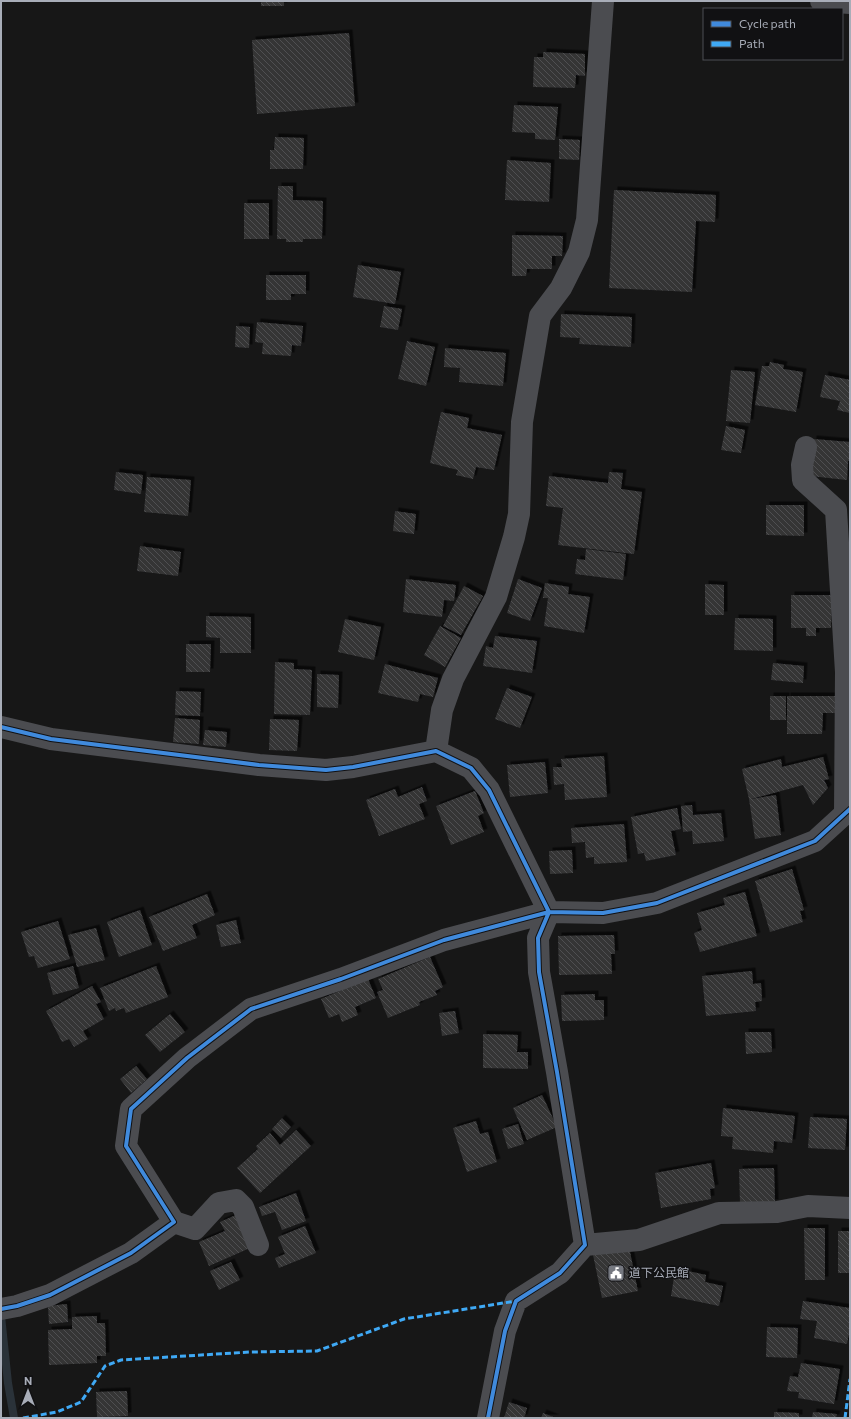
<svg xmlns="http://www.w3.org/2000/svg" width="851" height="1419" viewBox="0 0 851 1419" font-family="Commissioner,'Noto Sans JP',sans-serif">
<style>
.lines{fill:none;stroke-linecap:round;stroke-linejoin:round}
.stream{stroke:#2a3239;stroke-width:8}
.building{fill:url(#building-back-hatch);filter:url(#shadow)}
.minor{stroke:#4b4c50;stroke-width:22}
.tertiary{stroke:#4b4c50;stroke-width:22}
.quiet{stroke:#3fa9f5;stroke-width:3;stroke-dasharray:6 3;stroke-linecap:butt}
.cycleway-casing{stroke:#111113;stroke-width:6}
.cycleway{stroke:#408adc;stroke-width:4}
.labels{text-anchor:middle;stroke-width:3;stroke-linejoin:round;paint-order:stroke}
.poi-label{font-size:12px;fill:#a8adb8;stroke:#111113;text-anchor:start}
</style>
<defs>
<pattern id="building-back-hatch" width="6" height="6" patternUnits="userSpaceOnUse"><rect width="6" height="6" fill="#353536"/><path d="M-1 5l2 2M0 0l6 6M5-1l2 2" fill="none" stroke="#4f5051"/></pattern>
<filter id="shadow"><feDropShadow dx="3.5" dy="-3.5" stdDeviation="0" flood-color="#0009"/></filter>
</defs>
<rect width="100%" height="100%" fill="#171717"/>
<g class="lines">
<path class="stream" d="M1,1316l7,67 6,35"/>
</g>
<path class="building" d="M261,1h23v5h-23z
M349,33l6,73 -98,8 -5,-74z
M543,52l42,2v22l-9,-1 -1,13 -42,-1 1,-30h9z
M514,105l44,2 -3,33 -20,-1v-6l-23,-1z
M275,137l29,1 -1,31h-33v-19h4z
M559,139l21,1 -1,20 -20,-1z
M507,160l44,3 -2,39 -44,-2z
M278,186h15v14l30,1 -1,38h-19v3h-17v-3h-9z
M614,190l102,5 -1,27 -19,-1 -4,71 -83,-4z
M244,203h25v36h-25z
M512,235l51,1 -1,20h-10v13h-25l-1,7h-14z
M358,265l43,7 -6,32 -42,-7z
M266,275h40v19h-15v6h-25z
M384,306l18,3 -4,21 -18,-3z
M561,314l71,3 -1,30 -52,-3 1,-6 -20,-1z
M257,322l46,4 -2,20 -9,-1 -1,11 -29,-2 1,-11 -8,-1z
M236,326l14,1 -1,21 -14,-1z
M407,341l28,6 -9,39 -28,-7z
M445,348l61,5 -3,33 -44,-4 1,-14 -16,-1z
M770,362l14,3 -1,4 20,3 -7,40 -41,-7 7,-39h7z
M731,370l24,2 -5,51 -24,-2z
M825,375l25,5v33l-13,-3 3,-9 -20,-4z
M441,412l28,6 -2,10 35,7 -8,35 -18,-3 -3,12 -17,-4 2,-5 -28,-7z
M726,426l19,4 -4,23 -20,-3z
M813,439l37,3v19h-2l-1,19 -37,-4z
M116,472l27,3 -2,19 -27,-4z
M609,472l14,1 -2,16 21,3 -8,62 -76,-9 5,-37 -17,-2 3,-30 59,7z
M147,477l44,3 -3,36 -44,-4z
M766,505h38v31l-38,-1z
M395,511l21,3 -2,20 -21,-3z
M140,546l41,6 -3,24 -41,-5z
M586,549l40,5 -3,26 -48,-6 2,-15 8,1z
M406,579l50,6 -2,16 -10,-1 -2,17 -39,-5z
M518,579l24,9 -12,33 -23,-8z
M545,583l24,4 -1,7 22,3 -6,36 -40,-7 4,-28h-5z
M705,584l19,1v30h-19z
M464,586l19,10 -22,39 -18,-9z
M791,595h41l-1,33h-15v8h-10v-8h-15z
M206,616l45,1v36h-31v-15l-14,-1z
M735,618l38,1v32l-39,-1z
M345,619l36,8 -7,33 -36,-8z
M440,626l21,12 -16,29 -21,-12z
M495,636l42,5 -5,32 -49,-7 3,-20 7,2z
M186,644h25l-1,28h-24z
M275,662l19,1v6l18,1 -2,45 -36,-1z
M773,663l31,3 -1,17 -32,-3z
M385,664l53,14 -5,19 -13,-3 -2,8 -40,-9z
M317,674l22,1 -1,33 -21,-1z
M507,688l25,9 -12,31 -25,-9z
M176,691l25,1 -1,24 -25,-1z
M770,696h16v24h-16z
M787,696h48v17h-12l-1,21h-35z
M175,718l25,2 -1,24 -26,-2z
M270,719l29,1 -2,31 -28,-1z
M205,730l22,2 -1,15 -23,-2z
M604,756l3,41 -42,3 -1,-16 -10,1 -1,-18h9l-1,-8z
M823,757l6,22 -5,1 4,8 -15,17 -10,-20 -52,14 25,-4 5,40 -26,4 -6,-40 -7,-30 39,-10 1,8z
M545,762l3,31 -38,4 -3,-32z
M422,787l5,14 -8,3 6,15 -46,17 -13,-36 29,-11 3,8z
M475,791l9,22 -6,3 6,16 -33,13 -15,-39z
M692,805l1,10 28,-2 3,28 -31,3 -1,-13 -9,1 -2,-26z
M677,808l4,21 -10,2 5,24 -30,6 -2,-8 -6,1 -7,-37z
M624,824l3,38 -33,2v-7l-8,1 -1,-16 -13,1 -1,-15z
M572,850l1,23 -23,1 -1,-23z
M792,869l12,41 -4,1 3,11 -33,10 -15,-51z
M745,892l12,44 -57,16 -6,-19 8,-3 -5,-17 28,-8 -2,-7z
M207,894l8,21 -23,10 5,13 -34,13 -14,-34z
M140,910l12,35 -33,12 -12,-35z
M236,920l5,23 -20,4 -5,-22z
M58,921l12,38 -32,9 -4,-12 -5,1 -8,-25z
M96,928l9,32 -28,7 -9,-32z
M614,935l1,19h-4l1,20 -53,1 -1,-39z
M430,957l13,30 -8,4 2,4 -18,7 1,3 -32,13 -11,-26 6,-2 -5,-11z
M73,966l6,22 -26,7 -6,-22z
M156,966l12,31 -42,16 -2,-5 -8,3 -1,-3 -6,3 -9,-23z
M752,971l1,13 8,-1 1,18 -7,1 1,9 -50,5 -4,-40z
M368,979l8,19 -21,9 3,8 -16,7 -3,-8 -10,4 -8,-19z
M92,986l9,16 -5,2 8,15 -21,12 5,8 -14,8 -5,-8 -7,3 -16,-31z
M595,994v6h9v20l-42,1 -1,-26z
M455,1011l4,22 -17,3 -3,-23z
M170,1014l15,18 -25,20 -15,-17z
M745,1032h26l1,20 -26,2z
M483,1034l35,1 -1,17h11v17l-45,-1z
M136,1066l11,13 -16,14 -11,-14z
M542,1095l15,32 -30,13 -14,-32z
M723,1108l72,8 -3,27 -18,-2 -1,12 -41,-4 1,-12 -12,-1z
M810,1117l37,2 -2,31 -37,-2z
M282,1118l9,9 -10,11 -9,-9z
M476,1121l4,13 8,-2 9,30 -30,10 -14,-44z
M518,1124l6,20 -16,5 -6,-20z
M296,1130l15,16 -51,47 -23,-25 21,-19 -2,-3 14,-13 10,12z
M711,1163l4,25 -5,1 1,10 -50,9 -6,-35z
M774,1168l1,35h-35l-1,-34z
M296,1193l10,28 -24,9 -7,-18 -13,4 -3,-9z
M236,1215l14,33 -41,18 -10,-24 26,-11 -5,-9z
M305,1226l11,27 -37,15 -4,-10 10,-4 -7,-17z
M804,1228h21v52h-20z
M838,1231h12v42h-12z
M629,1247l9,44 -36,7 -9,-43z
M231,1262l9,18 -21,10 -9,-19z
M688,1271l18,4 -1,7 18,4 -4,20 -48,-10 3,-19 13,2z
M803,1301l47,7v20l-3,16 -33,-6 3,-17 -17,-2z
M67,1304l1,18 -19,2 -1,-18z
M97,1316v7h8l1,33h-9v7l-48,2 -1,-35 24,-1v-12z
M767,1327l31,1 -1,30 -31,-1z
M801,1363l39,6 -6,35 -36,-6 1,-6 -12,-1 3,-15 8,1z
M127,1391l1,25 -31,1 -1,-25z
M509,1402l18,6 -3,10h-20z
M774,1412l25,1v5h-25z
M813,1412l24,2 -1,4h-24z
M543,1413l13,5h-15z"/>
<g class="lines">
<path class="minor" d="M806,447l-4,18 1,15 33,30 10,162 -1,142
M1,727l50,12 208,26 67,5 27,-3 83,-16 35,17 18,22 60,122 -11,26 1,34 18,100 28,173 -25,28 -44,28 -11,30 -17,87
M436,751l6,-41 11,-31 43,-82 18,-60 5,-23 3,-92 18,-106 21,-28 18,-36 8,-32 16,-219
M174,1222l21,7 24,-26 17,-3 7,7 15,38
M585,1245l54,-5 80,-27 58,-1 31,-6 42,2
M1,1309l16,-3 33,-11 81,-42 43,-31 -48,-76 5,-37 56,-51 64,-49 90,-30 103,-39 105,-28 54,1 54,-10 158,-62 35,-32"/>
<path class="tertiary" d="M821,1l29,2"/>
<path class="quiet" d="M23,1418l34,-6 24,-10 24,-36 16,-6 129,-8 67,-1 87,-32 112,-18
M845,1418l5,-39"/>
<g class="cycleway-casing">
<path id="cycleway" d="M1,727l50,12 208,26 67,5 27,-3 83,-16 35,17 18,22 60,122 -11,26 1,34 18,100 28,173 -25,28 -44,28 -11,30 -17,87
M1,1309l16,-3 33,-11 81,-42 43,-31 -48,-76 5,-37 56,-51 64,-49 90,-30 103,-39 105,-28 54,1 54,-10 158,-62 35,-32"/>
</g>
<use href="#cycleway" class="cycleway"/>
</g>
<defs>
<g id="civic-square" transform="scale(0.9)"><rect x="-9" y="-9" width="18" height="18" rx="4" fill="#757880" stroke="#111113"/><path d="M-.6-6.5H3V-4.5H.6V-3L4-1V1h2V6H-6V1h2V-1L-.6-3ZM-1.2 2.5V6h2.4V2.5Z" fill="#fff"/></g>
</defs>
<g fill-rule="evenodd">
<use href="#civic-square" x="616" y="1273"/>
</g>
<g class="labels">
<g class="poi-label">
<text x="629" y="1277">道下公民館</text>
</g>
</g>
<rect width="851" height="1419" fill="none" stroke="#a8adb8" stroke-width="4"/>
<rect x="703" y="8" width="140" height="52" fill="#111113" stroke="#4d4f55"/>
<rect x="711" y="21" width="20" height="6" fill="#408adc" stroke="#4d4f55"/>
<text x="739" y="28" font-size="12" fill="#a8adb8">Cycle path</text>
<rect x="711" y="41" width="20" height="6" fill="#3fa9f5" stroke="#4d4f55"/>
<text x="739" y="48" font-size="12" fill="#a8adb8">Path</text>
<g transform="translate(28 1391)" stroke="#111113" stroke-width="3" paint-order="stroke">
<path d="M0-3L7 15L0 10L-7 15Z" fill="#a8adb8"/>
<text y="-6" font-size="11" font-weight="bold" text-anchor="middle" fill="#a8adb8">N</text>
</g>
</svg>
